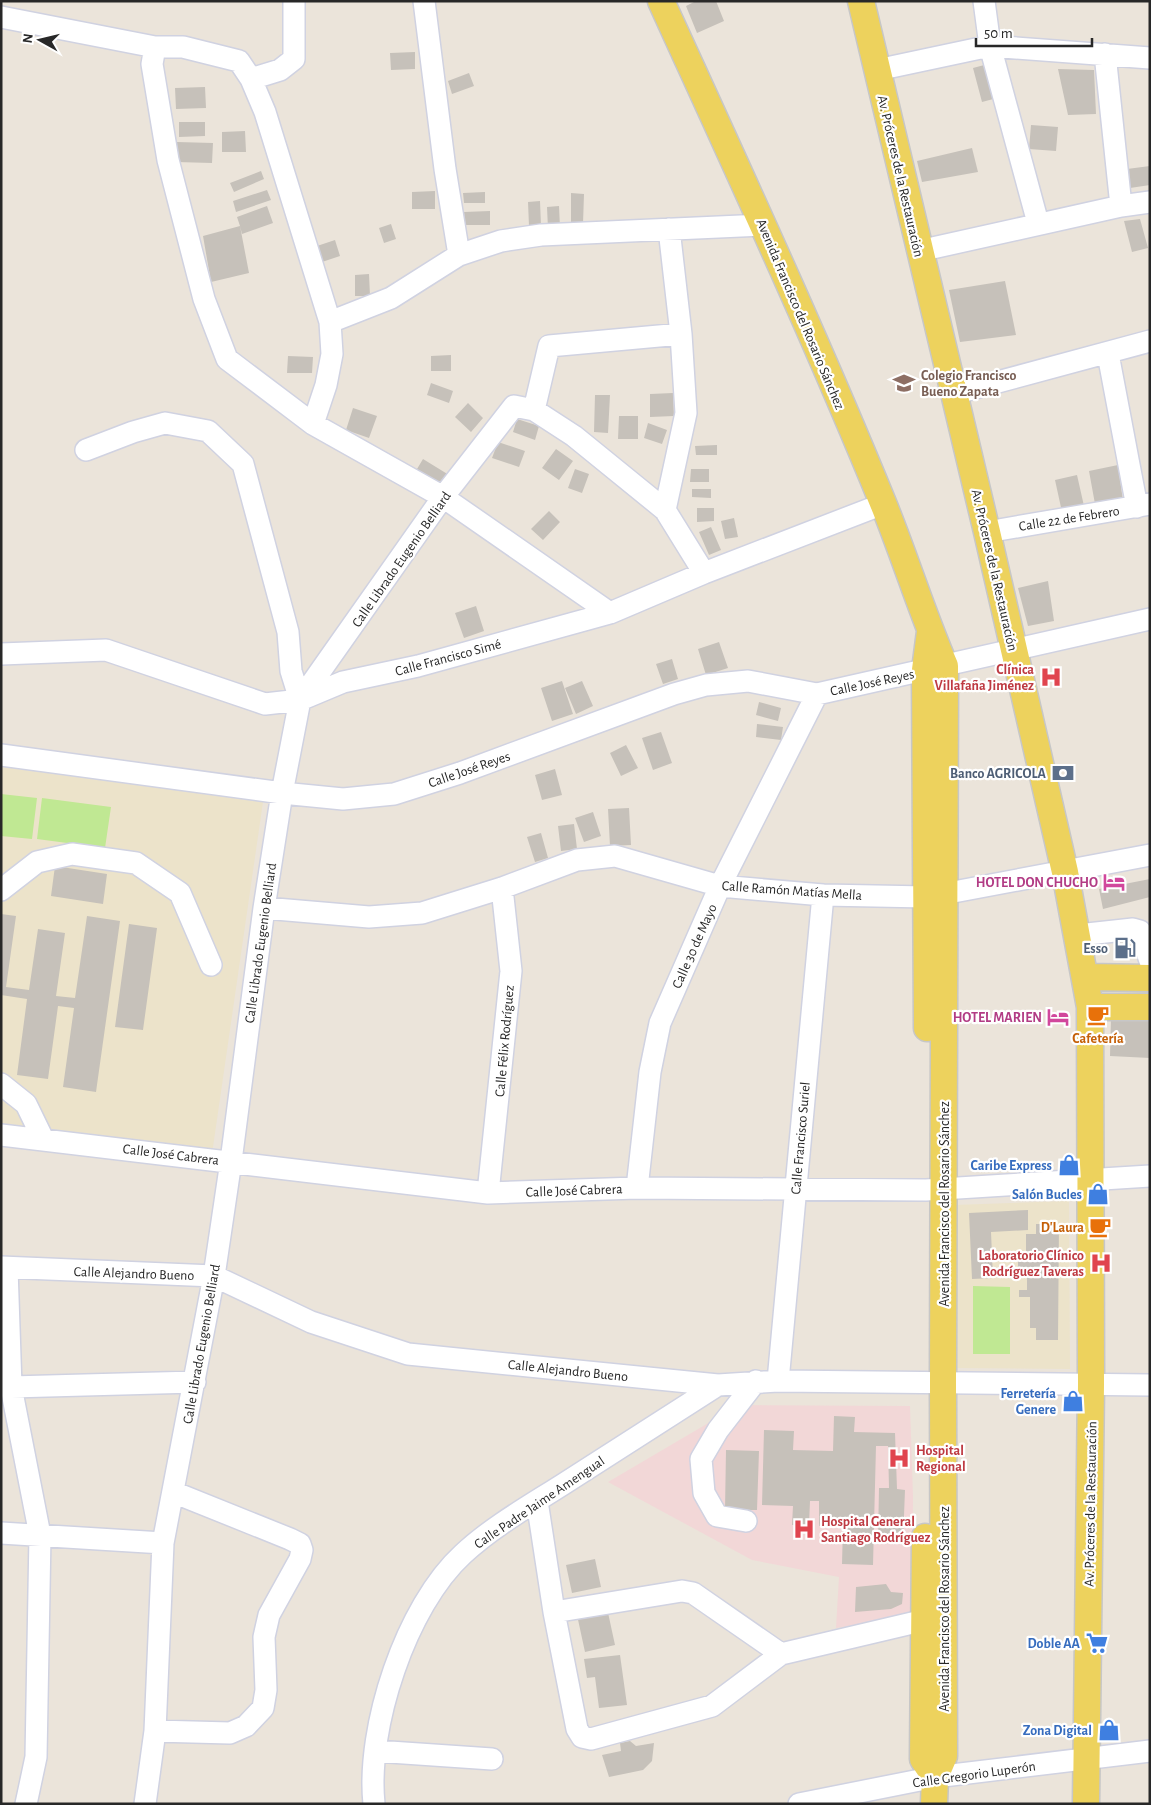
<svg xmlns="http://www.w3.org/2000/svg" width="1151" height="1805" viewBox="0 0 1151 1805" font-family="'Alegreya Sans',sans-serif">
<style>
.education{fill:#ece3ca}
.medical{fill:#f2d7d7}
.pitch{fill:#c0e893}
.building{fill:#c6c1ba}
.lines{fill:none;stroke-linecap:round;stroke-linejoin:round}
.minor-casing{stroke:#d0d2e1;stroke-width:24}
.major-casing{stroke:#c7c7c7;stroke-width:29}
.minor{stroke:#fff;stroke-width:21}
.major{stroke:#edd25d;stroke-width:26}
.labels{text-anchor:middle;stroke-width:4.5;stroke-linejoin:round;paint-order:stroke}
.street-label{font-size:14px;fill:#282828;stroke:#fff}
.education-label{font-size:14px;font-weight:bold;fill:#785e54;stroke:#fff;text-anchor:start}
.health-label{font-size:14px;font-weight:bold;fill:#be3a42;stroke:#fff;text-anchor:end}
.service-label{font-size:14px;font-weight:bold;fill:#4e5e75;stroke:#fff;text-anchor:end}
.hotel-label{font-size:14px;font-weight:bold;fill:#b23c85;stroke:#fff;text-anchor:end}
.food-label{font-size:14px;font-weight:bold;fill:#c56008;stroke:#fff}
.shop-label{font-size:14px;font-weight:bold;fill:#366cbe;stroke:#fff;text-anchor:end}
</style>
<rect width="100%" height="100%" fill="#ebe4da"/>
<path class="education" d="M1,766l262,36 -51,352 -211,-26z
M1069,1201l1,168 -118,-1 2,-163z"/>
<path class="medical" d="M739,1405l171,1 3,91 -1,119 -76,12 3,-51 -87,-17 -144,-78z"/>
<path class="pitch" d="M1,794l36,4 -5,41 -31,-3z
M42,798l69,9 -6,41 -68,-9z
M973,1286l37,1v67h-37z"/>
<path class="building" d="M696,1h20l8,20 -27,12 -11,-27z
M415,52v17l-24,1 -1,-17z
M988,64l9,34 -15,4 -9,-34z
M1058,69l36,1 2,44 -28,1z
M469,73l5,13 -22,8 -4,-13z
M205,87l1,21 -30,1 -1,-21z
M179,122h26v14l-26,1z
M1031,125l27,2 -2,24 -27,-2z
M245,131l1,21h-24v-20z
M177,142l36,1 -1,20 -36,-1z
M972,148l6,24 -56,10 -5,-21z
M1150,166v19l-20,3 -3,-19z
M261,171l3,8 -30,13 -4,-9z
M267,190l4,10 -35,12 -3,-11z
M435,191v18h-23v-17z
M485,192v11h-21l-1,-10z
M571,193l13,1 -1,30 -12,-1z
M540,201l1,25h-12l-1,-24z
M267,206l6,17 -31,11 -2,-8 9,47 -38,9 -8,-46 37,-10 -3,-9z
M559,206l1,22 -12,1 -1,-22z
M490,211v14h-25l-1,-13z
M1140,219l8,29 -16,4 -8,-31z
M391,224l5,15 -12,4 -5,-15z
M335,240l5,16 -18,6 -5,-16z
M369,274l1,22h-15v-21z
M1005,281l11,54 -56,7 -11,-52z
M451,355v16h-20v-15z
M288,356l25,1 -1,16h-25z
M431,383l22,8 -4,12 -22,-8z
M673,393l1,23 -24,1v-23z
M595,395h15l-2,38 -14,-1z
M468,403l15,15 -12,14 -16,-15z
M353,408l24,8 -8,22 -23,-8z
M619,416h19v23h-20z
M517,419l22,7 -4,14 -22,-8z
M648,423l19,7 -5,14 -18,-6z
M498,442l27,9 -6,16 -27,-9z
M717,445v10h-21l-1,-9z
M556,449l17,12 -14,19 -17,-12z
M423,459l26,16 -9,15 -26,-16z
M1118,465l5,36 -28,3 -6,-33z
M575,469l14,5 -7,19 -14,-5z
M691,469h18v13h-19z
M1077,475l7,31 -22,6 -7,-32z
M692,489h19v9l-19,-1z
M697,508h17v13l-17,1z
M549,511l11,11 -17,18 -12,-11z
M734,518l4,19 -13,2 -4,-18z
M711,527l10,23 -12,5 -10,-23z
M1048,581l6,40 -26,5 -10,-38z
M476,606l8,25 -20,7 -9,-25z
M719,642l9,26 -22,7 -8,-26z
M672,659l6,20 -15,5 -7,-20z
M562,681l11,33 -21,7 -11,-33z
M582,681l11,25 -17,8 -11,-26z
M759,702l22,6 -3,13 -22,-6z
M757,724l26,3 -2,13 -25,-3z
M661,732l11,31 -19,7 -11,-32z
M626,745l12,23 -17,8 -11,-23z
M555,769l7,26 -20,5 -7,-25z
M629,808l2,37 -21,1 -2,-37z
M593,812l8,24 -17,6 -9,-24z
M574,824l3,25 -16,2 -3,-25z
M541,833l7,25 -13,4 -8,-25z
M55,866l52,8 -4,30 -52,-8z
M1150,879v18l-47,12 -4,-20z
M1,914l15,2 -10,71 23,3 9,-61 27,4 -9,63 19,2 12,-82 33,5 -24,171 -33,-5 11,-79 -16,-2 -10,73 -31,-4 10,-76 -26,-4z
M129,924l28,4 -14,102 -28,-3z
M1111,1017l39,1v40l-40,-2z
M1028,1210v20l-37,2 2,46 -21,1 -3,-66z
M1036,1224h23l-1,116h-22v-12h-6v-31h-11v-7h8v-21h-9v-11h8v-24h10z
M834,1416l21,1 -1,15 41,1 2,56 8,1 -2,51 -25,-1 1,-52h10l-1,-42h-12l-3,119 -31,-1 1,-38h-24v-25h-9l-1,24h-17l1,-19 -31,-1 2,-75 30,1 -1,19 40,1z
M726,1450l33,1 -2,59h-32z
M595,1559l6,28 -29,6 -6,-28z
M886,1584l5,8 12,1 -1,11 -11,5 -36,3 1,-25z
M607,1608l8,37 -30,7 -8,-37z
M620,1655l7,50 -28,3 -4,-31 -8,1 -3,-19z
M630,1741l6,5 18,-3 -2,18 -9,9 -34,7 -7,-22 19,-4 -1,-8z"/>
<g class="lines">
<g class="minor-casing">
<path id="minor" d="M424,1l21,168 14,86
M984,1l6,45 48,177
M1,17l154,30h28l56,14 12,18 14,33 65,210 2,32 -6,31 -13,39
M155,47l-3,17 16,96 36,139 23,60 86,65 130,73 167,116
M877,70l113,-24 160,12
M251,79l29,-9 14,-11v-58
M1121,206l29,-4
M919,251l202,-45 -16,-152
M330,322l61,-24 68,-43 42,-14 40,-6 222,-10
M1108,354l29,153
M953,394l197,-53
M534,410l15,-64 132,-12
M86,450l47,-18 32,-9 43,8 35,33 45,168 3,39 9,29
M665,510l21,-97 -5,-79 -12,-105
M987,532l163,-28
M1,654l105,-4 159,54 35,-4 43,-18 75,-16 192,-53 94,-40 179,-69
M1,755l281,38 61,6 51,-5 66,-21 214,-79 32,-9 42,-4 69,13 333,-75
M1,890l36,-28 35,-8 64,9 44,30 31,72
M264,908l105,9 53,-4 80,-25 75,-28 38,-4 105,30 103,9 104,2 223,-42
M1078,935l55,-6 7,2 10,30
M1,1084l25,20 17,35
M1,1135l487,58 149,-5 289,2 224,-14
M637,1188l13,-116 10,-49 60,-137 97,-192
M488,1193l23,-222 -9,-83
M1,1267l213,9 97,46 97,32 310,31 60,-4 372,4
M7,1268l4,119 29,148 -4,222 -10,47
M778,1381l45,-486
M11,1387l184,-5
M537,1501l17,111 23,117 5,8 9,2 121,-33 69,-52
M746,1521l-29,-5 -13,-23 -3,-34 17,-29 38,-49
M1,1533l162,10
M554,1612l128,-21 11,2 88,61 144,-34
M155,1731l75,2 16,-7 17,-18 3,-18 -2,-53 5,-22 31,-56 2,-9 -2,-6 -10,-5 -117,-47
M375,1751l117,8
M145,1804l10,-73 8,-188 51,-267 17,-115 33,-253 18,-115 18,-93 143,-203 71,-91 20,4 40,26 91,74 39,63
M374,1804c-8,-76 32,-198 89,-250 29,-27 66,-48 99,-69 52,-33 104,-67 156,-100
M799,1804l136,-27 215,-26"/>
</g>
<g class="major-casing">
<path id="major" d="M661,1c76,167 153,333 222,502 22,54 39,110 62,163l-2,717 1,373 -9,21 -1,27
M861,1l126,531 78,340 25,135 1,377 -5,420
M1086,977l64,1
M1090,1007h60
M927,1028l-2,-358 5,-38
M925,1537l-2,222 12,18"/>
</g>
<use href="#minor" class="minor"/>
<use href="#major" class="major"/>
</g>
<defs>
<g id="school-bare" transform="scale(1.725)"><path d="M0-5L7-2L0 1L-7-2ZM-4 1L0 2.5L4 1V4Q0 6-4 4Z" fill="#8d6e63" stroke="#fff" stroke-width="2.5" paint-order="stroke"/></g>
<g id="hospital-bare" transform="scale(1.725)"><path d="M-5-5h3v3.5h4V-5h3V5h-3V1.5h-4V5h-3Z" fill="#e0444e" stroke="#fff" stroke-width="2.5" paint-order="stroke"/></g>
<g id="bank-bare" transform="scale(1.725)"><path d="M-6-4H6V4H-6ZM0-2.3a2.3 2.3 0 1 0 0 4.6a2.3 2.3 0 1 0 0-4.6Z" fill="#5c6f8a" stroke="#fff" stroke-width="2.5" paint-order="stroke"/></g>
<g id="hotel-bare" transform="scale(1.725)"><path d="M-6-4.5h1.5V1H6V5H4.5V3h-9V5H-6ZM-4 0a1.8 1.8 0 1 1 3.6 0ZM.5 0V-2.5h3Q6-2.5 6 0Z" fill="#d1479c" stroke="#fff" stroke-width="2.5" paint-order="stroke"/></g>
<g id="fuel-bare" transform="scale(1.725)"><path d="M-5.5-6h7V0h2V4h1.3V-2.5L3-4.5l.8-.8L6-3V5H2.5V1h-1V6h-7ZM-4.2-4.7v3.2H.2V-4.7Z" fill="#5c6f8a" stroke="#fff" stroke-width="2.5" paint-order="stroke"/></g>
<g id="cafe-bare" transform="scale(1.725)"><path d="M-5.5-4.5H6V0H3Q3 3.5 0 3.5H-2.5Q-5.5 3.5-5.5 0ZM3-3.2v2h1.7v-2ZM-6 4.5H4V6H-6Z" fill="#e8710a" stroke="#fff" stroke-width="2.5" paint-order="stroke"/></g>
<g id="shop-bare" transform="scale(1.725)"><path d="M-5-2.5h2.3a2.7 3.5 0 0 1 5.4 0H5L5.5 6h-11ZM-1.5-2.5h3a1.5 2.3 0 0 0-3 0Z" fill="#3f7fe0" stroke="#fff" stroke-width="2.5" paint-order="stroke"/></g>
<g id="supermarket-bare" transform="scale(1.725)"><path d="M-6-5.5h2.5l.6 2H6L4.5 2H-2.5L-4.4-4H-6ZM-1.5 3.2a1.3 1.3 0 1 0 .1 0ZM3 3.2a1.3 1.3 0 1 0 .1 0Z" fill="#3f7fe0" stroke="#fff" stroke-width="2.5" paint-order="stroke"/></g>
</defs>
<g fill-rule="evenodd">
<use href="#school-bare" x="904" y="383"/>
<use href="#hospital-bare" x="1051" y="677"/>
<use href="#bank-bare" x="1063" y="773"/>
<use href="#hotel-bare" x="1114" y="882"/>
<use href="#fuel-bare" x="1125" y="948"/>
<use href="#cafe-bare" x="1098" y="1015"/>
<use href="#hotel-bare" x="1058" y="1017"/>
<use href="#shop-bare" x="1069" y="1165"/>
<use href="#shop-bare" x="1098" y="1194"/>
<use href="#cafe-bare" x="1100" y="1227"/>
<use href="#hospital-bare" x="1101" y="1263"/>
<use href="#shop-bare" x="1073" y="1401"/>
<use href="#hospital-bare" x="899" y="1458"/>
<use href="#hospital-bare" x="804" y="1529"/>
<use href="#supermarket-bare" x="1097" y="1643"/>
<use href="#shop-bare" x="1109" y="1730"/>
</g>
<g class="labels">
<g class="street-label">
<text transform="translate(901 176) rotate(77)" y="5">Av. Próceres de la Restauración</text>
<text transform="translate(801 314) rotate(67)" y="5">Avenida Francisco del Rosario Sánchez</text>
<text transform="translate(1069 518) rotate(-9)" y="5">Calle 22 de Febrero</text>
<text transform="translate(401 559) rotate(-55)" y="5">Calle Librado Eugenio Belliard</text>
<text transform="translate(995 570) rotate(77)" y="5">Av. Próceres de la Restauración</text>
<text transform="translate(448 657) rotate(-15)" y="5">Calle Francisco Simé</text>
<text transform="translate(872 682) rotate(-12)" y="5">Calle José Reyes</text>
<text transform="translate(469 769) rotate(-19)" y="5">Calle José Reyes</text>
<text transform="translate(792 890) rotate(4)" y="5">Calle Ramón Matías Mella</text>
<text transform="translate(260 943) rotate(-82)" y="5">Calle Librado Eugenio Belliard</text>
<text transform="translate(694 946) rotate(-66)" y="5">Calle 30 de Mayo</text>
<text transform="translate(504 1041) rotate(-85)" y="5">Calle Félix Rodríguez</text>
<text transform="translate(800 1138) rotate(-85)" y="5">Calle Francisco Suriel</text>
<text transform="translate(171 1154) rotate(7)" y="5">Calle José Cabrera</text>
<text transform="translate(574 1190) rotate(-2)" y="5">Calle José Cabrera</text>
<text transform="translate(944 1204) rotate(-90)" y="5">Avenida Francisco del Rosario Sánchez</text>
<text transform="translate(134 1273) rotate(2)" y="5">Calle Alejandro Bueno</text>
<text transform="translate(201 1344) rotate(-80)" y="5">Calle Librado Eugenio Belliard</text>
<text transform="translate(568 1370) rotate(6)" y="5">Calle Alejandro Bueno</text>
<text transform="translate(539 1502) rotate(-34)" y="5">Calle Padre Jaime Amengual</text>
<text transform="translate(1090 1504) rotate(-89)" y="5">Av. Próceres de la Restauración</text>
<text transform="translate(944 1609) rotate(-90)" y="5">Avenida Francisco del Rosario Sánchez</text>
<text transform="translate(974 1774) rotate(-8)" y="5">Calle Gregorio Luperón</text>
</g>
<g class="education-label">
<text x="921" y="380">Colegio Francisco<tspan x="921" dy="16">Bueno Zapata</tspan></text>
</g>
<g class="health-label">
<text x="1034" y="674">Clínica<tspan x="1034" dy="16">Villafaña Jiménez</tspan></text>
<text x="1084" y="1260">Laboratorio Clínico<tspan x="1084" dy="16">Rodríguez Taveras</tspan></text>
<text x="916" y="1455" text-anchor="start">Hospital<tspan x="916" dy="16">Regional</tspan></text>
<text x="821" y="1526" text-anchor="start">Hospital General<tspan x="821" dy="16">Santiago Rodríguez</tspan></text>
</g>
<g class="service-label">
<text x="1046" y="778">Banco AGRICOLA</text>
<text x="1108" y="953">Esso</text>
</g>
<g class="hotel-label">
<text x="1098" y="887">HOTEL DON CHUCHO</text>
<text x="1042" y="1022">HOTEL MARIEN</text>
</g>
<g class="food-label">
<text x="1098" y="1043">Cafetería</text>
<text x="1084" y="1232" text-anchor="end">D'Laura</text>
</g>
<g class="shop-label">
<text x="1052" y="1170">Caribe Express</text>
<text x="1082" y="1199">Salón Bucles</text>
<text x="1056" y="1398">Ferretería<tspan x="1056" dy="16">Genere</tspan></text>
<text x="1080" y="1648">Doble AA</text>
<text x="1092" y="1735">Zona Digital</text>
</g>
</g>
<rect width="1151" height="1805" fill="none" stroke="#282828" stroke-width="5"/>
<g transform="translate(40 40) rotate(278)" stroke="#ffffff" stroke-width="4" paint-order="stroke">
<path d="M0-4L9 19L0 12L-9 19Z" fill="#282828"/>
<text y="-8" font-size="14" font-weight="bold" text-anchor="middle" fill="#282828">N</text>
</g>
<path d="M976 38v8h116v-8" fill="none" stroke="#282828" stroke-width="2.5"/>
<text x="984" y="38" font-size="15" fill="#282828" stroke="#ffffff" stroke-width="4" paint-order="stroke">50 m</text>
</svg>
